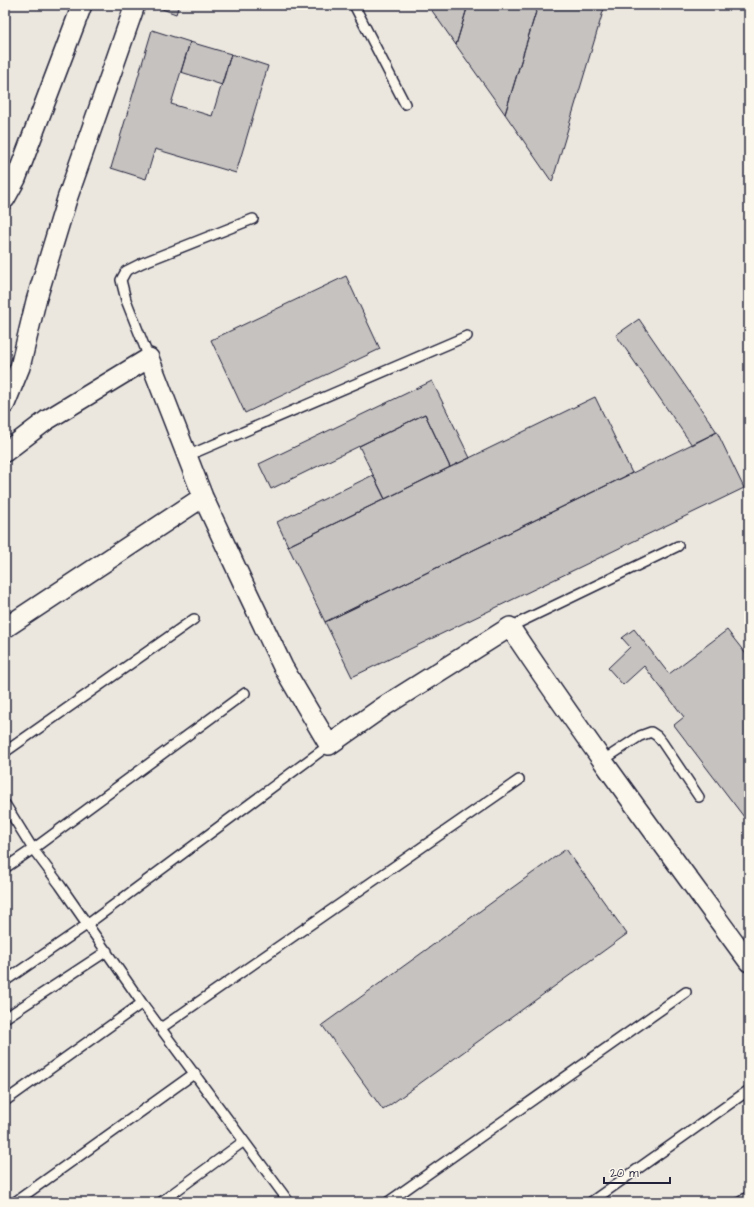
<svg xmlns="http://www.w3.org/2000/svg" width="754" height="1207" viewBox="0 0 754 1207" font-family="'Architects Daughter',sans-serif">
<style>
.built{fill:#ebe7df}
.building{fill:#c6c2c0;stroke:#22223b}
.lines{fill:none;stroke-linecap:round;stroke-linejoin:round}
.service-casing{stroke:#22223b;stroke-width:12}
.minor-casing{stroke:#22223b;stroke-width:22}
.service{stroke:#fbf7ec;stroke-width:9}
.minor{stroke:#fbf7ec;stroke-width:19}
</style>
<rect width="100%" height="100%" fill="#fbf7ec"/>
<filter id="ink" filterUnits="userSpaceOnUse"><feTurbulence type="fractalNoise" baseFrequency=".025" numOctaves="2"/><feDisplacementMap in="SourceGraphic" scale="8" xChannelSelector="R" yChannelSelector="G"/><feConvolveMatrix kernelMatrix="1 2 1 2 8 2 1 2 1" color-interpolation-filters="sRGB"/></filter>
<g filter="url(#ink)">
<path class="built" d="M5,5h744v1197h-744z"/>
<path class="building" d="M151,5h28l-3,9z
M428,5h40l-12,40z
M468,5h70l-33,109 -49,-69z
M538,5h67l-53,177 -47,-68z
M152,30l38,12 -19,62 41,12 19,-62 37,12 -32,107 -81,-24 -9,30 -35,-11z
M190,42l41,12 -9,31 -41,-13z
M346,276l34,73 -135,64 -34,-73z
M639,319l78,113 -25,13 -76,-110z
M432,381l38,77 -20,9 -25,-53 -154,75 -12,-25z
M595,397l37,76 -307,149 -37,-76z
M425,414l25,53 -65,32 -26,-53z
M717,432l27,56 -392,189 -27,-55z
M373,475l12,24 -97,47 -11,-24z
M634,629l35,45 58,-44 22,28v155l-5,4 -70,-92 10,-8 -40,-51 -21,19 -15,-17 22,-21 -8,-9z
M566,849l61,85 -244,176 -61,-85z"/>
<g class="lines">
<g class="service-casing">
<path id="service" d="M354,5l51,99
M149,358l-23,-58 -5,-20 5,-9 16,-8 111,-44
M187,456l280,-120
M510,627l168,-81
M5,752l189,-133
M602,761l38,-25 11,-4 6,4 5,6 37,55
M5,804l28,45 27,36 82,118 147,199
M5,868l28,-19 212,-156
M5,981l83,-57 241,-179
M5,1018l102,-67
M161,1028l358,-248
M5,1101l137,-98
M15,1202l180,-129
M161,1202l83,-61
M388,1202l298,-210
M591,1202l158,-112
M740,1202l9,-6"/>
</g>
<g class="minor-casing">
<path id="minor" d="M5,199l11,-20 66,-174
M5,404l15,-37 16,-66 31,-102 68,-194
M5,452l42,-32 102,-62 54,139 41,88 39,82 46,78 54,-38 127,-80c76,114 158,224 239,335
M5,628l198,-131"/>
</g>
<use href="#service" class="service"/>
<use href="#minor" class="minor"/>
</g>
</g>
<rect width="754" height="1207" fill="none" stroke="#fbf7ec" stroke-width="20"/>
<rect x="10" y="10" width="734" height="1187" fill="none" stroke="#22223b" stroke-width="1.5" filter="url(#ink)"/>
<path d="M604 1177v6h66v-6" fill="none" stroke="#22223b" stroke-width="2"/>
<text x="610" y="1177" font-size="12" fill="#22223b" stroke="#fbf7ec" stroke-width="3" paint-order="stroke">20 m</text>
</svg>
